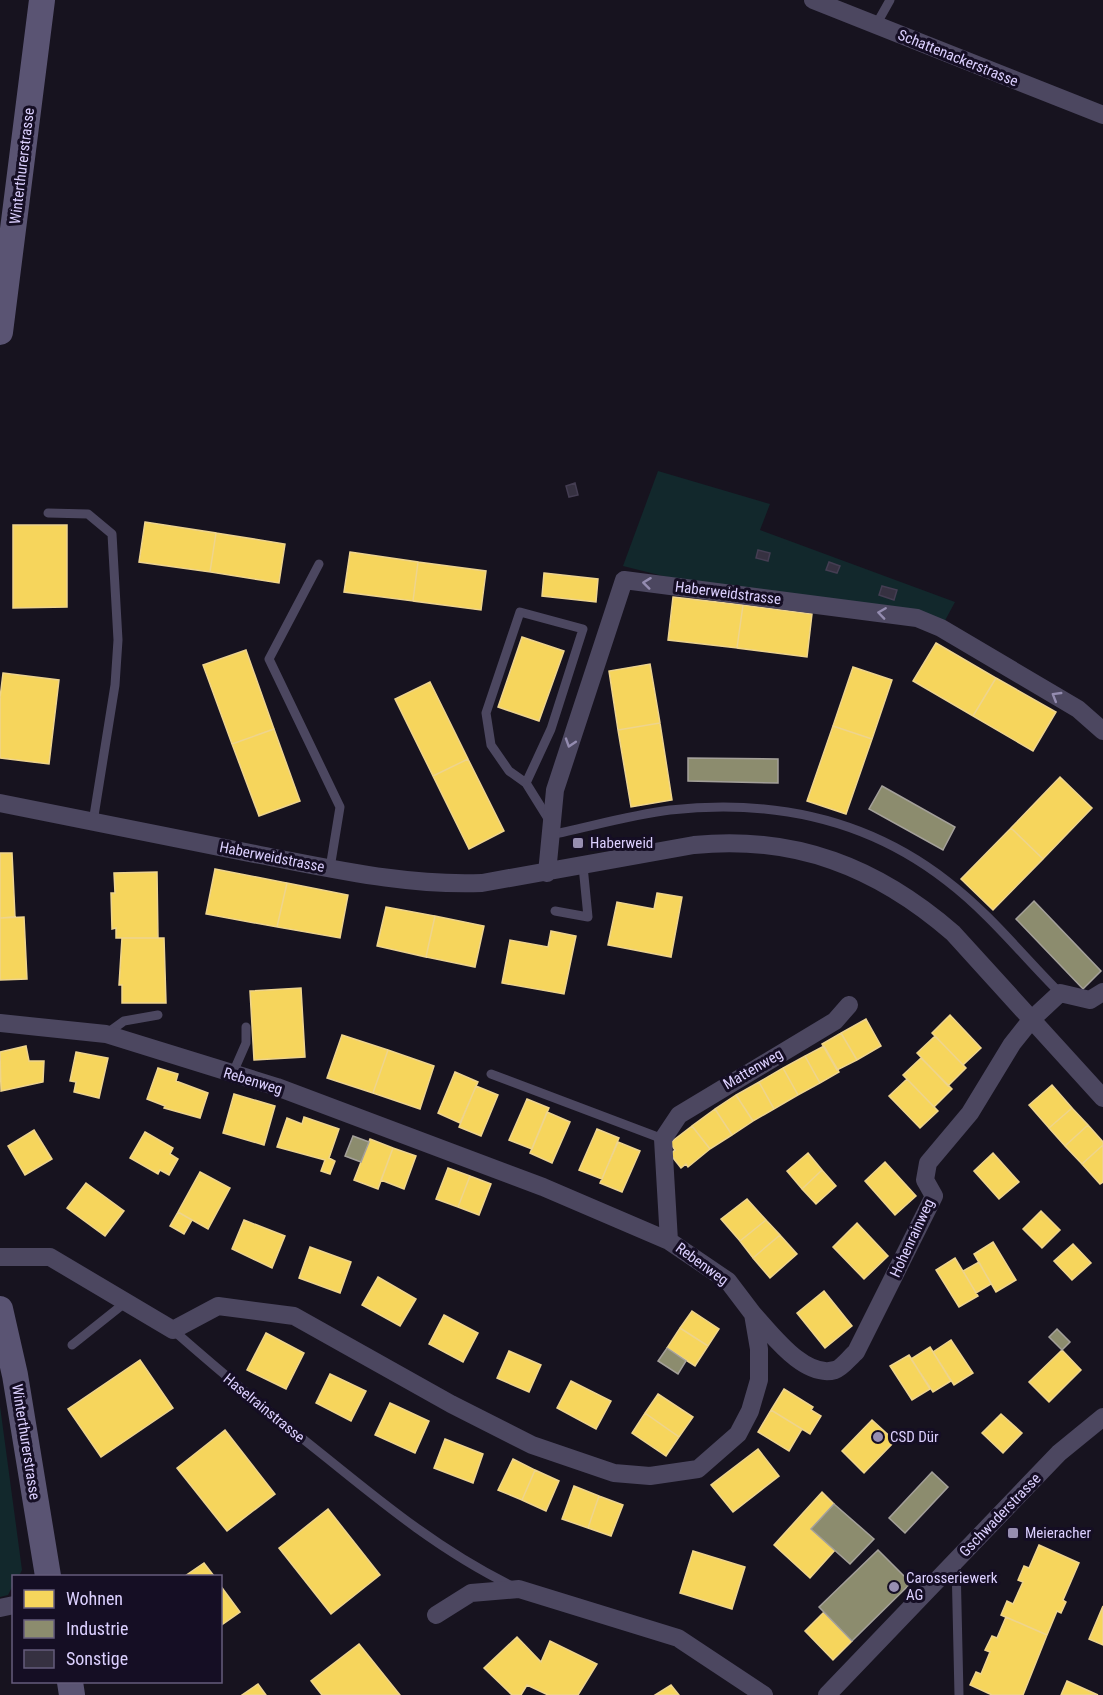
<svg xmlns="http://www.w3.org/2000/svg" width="1103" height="1695" viewBox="0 0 1103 1695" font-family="'Roboto Condensed',sans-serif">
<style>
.green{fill:#12282c}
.homes{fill:#f6d55c;stroke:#eed48d;stroke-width:1.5}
.industry{fill:#8c8c6e;stroke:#a4a09a;stroke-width:1.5}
.building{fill:#363141;stroke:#443d52;stroke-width:1.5}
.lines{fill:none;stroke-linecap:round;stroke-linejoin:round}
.lane{stroke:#4c4760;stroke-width:9}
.street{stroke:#4c4760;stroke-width:18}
.secondary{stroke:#5a5473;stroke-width:26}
.oneway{stroke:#948cb0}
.poi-dot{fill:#978eb1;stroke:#150e24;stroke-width:2}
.labels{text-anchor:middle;stroke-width:6;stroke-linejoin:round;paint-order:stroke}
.street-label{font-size:15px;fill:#dcd0ff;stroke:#150e24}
.poi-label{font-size:15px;fill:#dcd0ff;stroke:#150e24;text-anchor:start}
</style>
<rect width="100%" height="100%" fill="#17131f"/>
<path class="green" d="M658,471l112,33 -10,26 195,72 -14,26 -202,-33 -116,-29z
M0,1406l22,164 -3,6h-5l-1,9 -5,10 -8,2z"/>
<path class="homes" d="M145,522l71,11 -6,39 -71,-10z
M13,525h54v82l-54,1z
M216,533l69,11 -6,39 -69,-11z
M350,552l68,10 -5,39 -69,-9z
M418,562l68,9 -5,39 -68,-9z
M544,573l54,6 -2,23 -54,-6z
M673,597l70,8 -6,43 -69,-8z
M743,605l69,9 -5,43 -70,-9z
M522,637l42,14 -25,70 -41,-14z
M936,643l60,35 -23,38 -60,-35z
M246,650l28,79 -42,15 -29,-79z
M650,664l10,59 -42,7 -9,-59z
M853,667l39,13 -20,59 -39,-13z
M3,673l56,7 -10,84 -49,-6v-60z
M996,678l60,34 -23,39 -60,-35z
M430,682l38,77 -35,17 -38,-77z
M660,723l12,77 -41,7 -13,-77z
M833,726l39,13 -26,75 -39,-13z
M274,729l26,72 -41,15 -27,-72z
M468,759l36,72 -35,18 -36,-73z
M1060,777l32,31 -49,51 -32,-31z
M1011,828l32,31 -50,51 -32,-31z
M0,853h12l3,64 -15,1z
M215,869l72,14 -10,44 -71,-13z
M157,872l1,66h-42v-10l-4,1 -1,-36h4l-1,-20z
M287,883l61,12 -8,43 -63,-11z
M657,893l25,4 -11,60 -63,-12 9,-43 37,7z
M386,907l49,9 -9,41 -49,-11z
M435,916l49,10 -9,41 -49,-10z
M24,917l3,62 -27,1v-62z
M551,931l25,5 -12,58 -62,-11 8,-43 38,7z
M122,938h42l2,65h-44v-18h-3z
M301,988l4,69 -51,3 -4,-69z
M950,1015l31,33 -18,17 -31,-32z
M866,1019l15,27 -24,14 -16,-27z
M841,1033l16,27 -20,10 -15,-26z
M342,1035l46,15 -15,43 -46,-15z
M935,1036l31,32 -18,18 -31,-33z
M26,1046l3,15h15l-1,21 -42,9 -1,-39z
M824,1046l15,26 -19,11 -15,-27z
M388,1050l46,16 -14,43 -47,-16z
M76,1052l32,6 -9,40 -25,-6 2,-10 -6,-1z
M805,1056l15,27 -22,12 -15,-27z
M921,1058l31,31 -18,18 -31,-32z
M158,1068l20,6 -2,7 32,12 -8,25 -36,-10 1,-2 -18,-7z
M783,1068l15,27 -24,14 -15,-27z
M455,1072l23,10 -18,41 -22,-10z
M907,1079l31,32 -18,17 -31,-32z
M759,1082l15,27 -21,12 -17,-26z
M1052,1085l20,23 -23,20 -20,-23z
M476,1086l22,9 -17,41 -22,-9z
M234,1094l41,12 -11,39 -41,-12z
M736,1095l17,26 -21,14 -17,-26z
M527,1099l22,9 -17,41 -23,-9z
M1072,1108l16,17 -23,21 -16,-18z
M715,1109l17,26 -22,14 -18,-23z
M547,1112l23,10 -18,41 -22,-10z
M304,1117l35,12 -10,29 6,3 -5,13 -9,-3 4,-11 -48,-13 10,-29 15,6z
M1088,1125l15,17v3l-21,19 -17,-18z
M692,1126l18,23 -22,18 -2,-3 -5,4 -11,-14 5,-4 -5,-7z
M597,1129l22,9 -17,41 -23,-9z
M34,1130l18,29 -27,16 -17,-29z
M145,1132l28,16 -3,6 8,5 -9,16 -9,-5 -2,4 -28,-16z
M370,1139l23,9 -15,41 -24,-9z
M618,1142l22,9 -18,41 -22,-9z
M1103,1145v37l-3,2 -18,-20z
M393,1148l23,8 -12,33 -23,-9z
M808,1153l14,17 -20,19 -15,-18z
M993,1153l26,29 -20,17 -25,-28z
M885,1162l31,34 -21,19 -30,-34z
M448,1168l22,8 -12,31 -22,-8z
M822,1170l14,16 -20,18 -14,-15z
M200,1172l30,16 -22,41 -30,-17z
M470,1176l21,8 -12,31 -21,-8z
M86,1183l38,28 -19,25 -38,-28z
M747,1199l19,21 -26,21 -19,-22z
M1041,1211l19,19 -18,18 -19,-19z
M178,1212l14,8 -8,14 -14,-8z
M244,1220l41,16 -13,32 -40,-19z
M766,1220l14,15 -27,23 -13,-17z
M857,1223l31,33 -24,23 -31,-32z
M780,1235l17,19 -27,24 -17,-20z
M993,1242l23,38 -20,12 -22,-38z
M1073,1244l18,19 -19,17 -18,-19z
M310,1247l41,15 -11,31 -41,-15z
M955,1258l23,38 -19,11 -23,-37z
M979,1262l12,22 -15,9 -13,-22z
M378,1277l38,22 -16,27 -38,-21z
M824,1291l28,35 -27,22 -28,-35z
M692,1311l27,18 -11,17 -28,-18z
M444,1315l34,18 -15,29 -34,-18z
M680,1328l28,18 -13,20 -28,-18z
M266,1333l38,20 -18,36 -39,-19z
M951,1340l22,33 -19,12 -21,-33z
M930,1347l21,34 -18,11 -22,-33z
M1062,1350l19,20 -32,32 -20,-20z
M509,1351l32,14 -12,27 -32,-14z
M909,1355l21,34 -18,11 -22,-34z
M140,1360l33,48 -72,49 -33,-48z
M330,1374l36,17 -15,30 -35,-18z
M571,1381l40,20 -15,28 -39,-21z
M784,1389l29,18 -2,3 10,6 -11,18 -39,-24z
M658,1394l35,23 -14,20 -34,-24z
M390,1403l39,18 -14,32 -40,-18z
M771,1410l31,19 -13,22 -31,-19z
M645,1413l34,24 -13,19 -34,-23z
M1001,1414l21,19 -19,20 -21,-20z
M872,1420l23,21 -31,32 -22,-22z
M225,1430l50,64 -48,37 -50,-63z
M445,1439l38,15 -10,29 -39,-15z
M758,1449l21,27 -46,36 -22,-27z
M513,1459l22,11 -13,30 -24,-10z
M535,1470l24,11 -13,30 -24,-11z
M574,1486l25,10 -11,32 -26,-9z
M822,1492l12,12 -23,25 24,21 -25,28 -36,-33z
M599,1496l24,9 -12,31 -23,-8z
M328,1509l52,66 -49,39 -52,-66z
M1039,1545l40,18 -16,37 3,2 -5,11 -4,-2 -10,24 -46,-20 6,-14 6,3 10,-22 -5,-2 6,-14 5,2z
M693,1551l52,16 -13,42 -52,-16z
M204,1563l10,13h-29z
M220,1585l20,27 -20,14z
M1103,1606v39l-14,-6z
M824,1612l28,29 -19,19 -28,-29z
M1006,1617l41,18 -24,60h-31l-22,-10 6,-13 5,2 9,-22 -5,-2 7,-14 5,2z
M517,1637l24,25 9,-21 47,23 -19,31h-30l-21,-10 -6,10h-9l-28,-27z
M359,1644l41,51h-78l-11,-14z
M1067,1681l31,14h-37z
M258,1684l8,11h-24z
M671,1685l8,10h-24z"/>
<path class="industry" d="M688,758l90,1v24l-90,-2z
M882,786l73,41 -12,23 -74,-41z
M1034,901l67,70 -18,18 -67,-70z
M353,1136l16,6 -8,20 -16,-6z
M1057,1329l13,13 -8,8 -13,-13z
M667,1348l19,13 -8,13 -20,-13z
M932,1472l16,15 -43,46 -16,-15z
M834,1504l40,35 -24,25 -39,-35z
M878,1550l33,33 -59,58 -33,-34z"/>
<path class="building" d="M575,483l3,12 -9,2 -3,-11z
M758,550l12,3 -2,8 -12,-3z
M829,562l11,4 -3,7 -11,-3z
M882,586l15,4 -3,10 -15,-5z"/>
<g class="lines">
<path class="lane" d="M876,25l14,-25
M48,513l40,1 24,20 6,106 -3,45 -22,137
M319,564l-50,95 71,148 -10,61
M526,783l-17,-12 -18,-26 -5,-32 34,-101 63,17 -32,100 -25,54 23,37
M550,835c39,-8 80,-20 120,-25 101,-11 195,7 277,71 42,32 76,75 113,112
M555,911l33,6 -5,-51
M106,1034l18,-13 34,-6
M491,1074l172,65
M232,1075l14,-32v-16
M173,1330c50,44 102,87 155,129 58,47 116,94 184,127
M72,1345l54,-43
M956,1562l3,133"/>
<path class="street" d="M813,0l290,115
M0,803c87,18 174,35 260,52 74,14 147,31 222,28l212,-38c101,-10 183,22 259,88l150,165
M547,873l8,-83 69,-210 293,38 24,10 137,81 25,22
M0,1023l106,11 171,53 266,100 126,54 59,40 25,33 6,35v31l-9,31 -12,23 -40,35 -48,7 -36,-3 -82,-28 -81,-41 -157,-88 -76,-10 -45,24 -123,-73h-50
M669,1241l-6,-102 16,-24 156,-94 14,-16
M753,1314c18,19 51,65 82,56 7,-2 15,-13 21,-18l78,-156 -9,-16 3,-17 42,-50 42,-69 20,-25 28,-26 30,7 13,-8
M0,1608l14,-3
M436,1615l35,-22 48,-4 159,49 86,57
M827,1695l232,-242 44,-36"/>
<path class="secondary" d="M0,332l42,-332
M0,1309l15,66 33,201
M70,1682l2,13"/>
</g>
<defs><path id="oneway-chevron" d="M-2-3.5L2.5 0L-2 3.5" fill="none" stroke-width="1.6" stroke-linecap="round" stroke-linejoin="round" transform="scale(1.5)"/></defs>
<g class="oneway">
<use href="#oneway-chevron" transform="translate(647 583) rotate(-173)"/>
<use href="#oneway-chevron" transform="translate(882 613) rotate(-172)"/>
<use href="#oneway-chevron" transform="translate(1056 696) rotate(-149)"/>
<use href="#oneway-chevron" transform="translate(570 743) rotate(108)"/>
</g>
<g class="poi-dot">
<rect x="572" y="837" width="12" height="12" rx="3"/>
<circle cx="878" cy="1437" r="6"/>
<rect x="1007" y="1527" width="12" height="12" rx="3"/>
<circle cx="894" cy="1587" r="6"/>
</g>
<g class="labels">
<g class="street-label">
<text transform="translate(958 58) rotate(22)" y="5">Schattenackerstrasse</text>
<text transform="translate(22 166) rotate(-83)" y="5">Winterthurerstrasse</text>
<text transform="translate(728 593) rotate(7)" y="5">Haberweidstrasse</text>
<text transform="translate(272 857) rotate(11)" y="5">Haberweidstrasse</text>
<text transform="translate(753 1069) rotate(-30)" y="5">Mattenweg</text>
<text transform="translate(253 1081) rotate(17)" y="5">Rebenweg</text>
<text transform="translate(912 1238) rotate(-65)" y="5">Hohenrainweg</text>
<text transform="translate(702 1264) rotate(36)" y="5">Rebenweg</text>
<text transform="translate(264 1408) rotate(39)" y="5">Haselrainstrasse</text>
<text transform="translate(26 1442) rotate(81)" y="5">Winterthurerstrasse</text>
<text transform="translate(1000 1515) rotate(-46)" y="5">Gschwaderstrasse</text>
</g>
<g class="poi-label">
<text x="590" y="848">Haberweid</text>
<text x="890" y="1442">CSD Dür</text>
<text x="1025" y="1538">Meieracher</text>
<text x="906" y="1583">Carosseriewerk<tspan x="906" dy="17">AG</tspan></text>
</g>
</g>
<rect x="12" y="1575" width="210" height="108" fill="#150e24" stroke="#655c7c" stroke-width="1.5"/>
<rect x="24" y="1590" width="30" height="18" fill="#f6d55c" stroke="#655c7c" stroke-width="1.5"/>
<text x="66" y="1605" font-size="18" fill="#dcd0ff">Wohnen</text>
<rect x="24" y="1620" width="30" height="18" fill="#8c8c6e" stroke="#655c7c" stroke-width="1.5"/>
<text x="66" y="1635" font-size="18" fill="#dcd0ff">Industrie</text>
<rect x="24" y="1650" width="30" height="18" fill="#363141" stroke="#655c7c" stroke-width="1.5"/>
<text x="66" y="1665" font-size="18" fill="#dcd0ff">Sonstige</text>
</svg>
